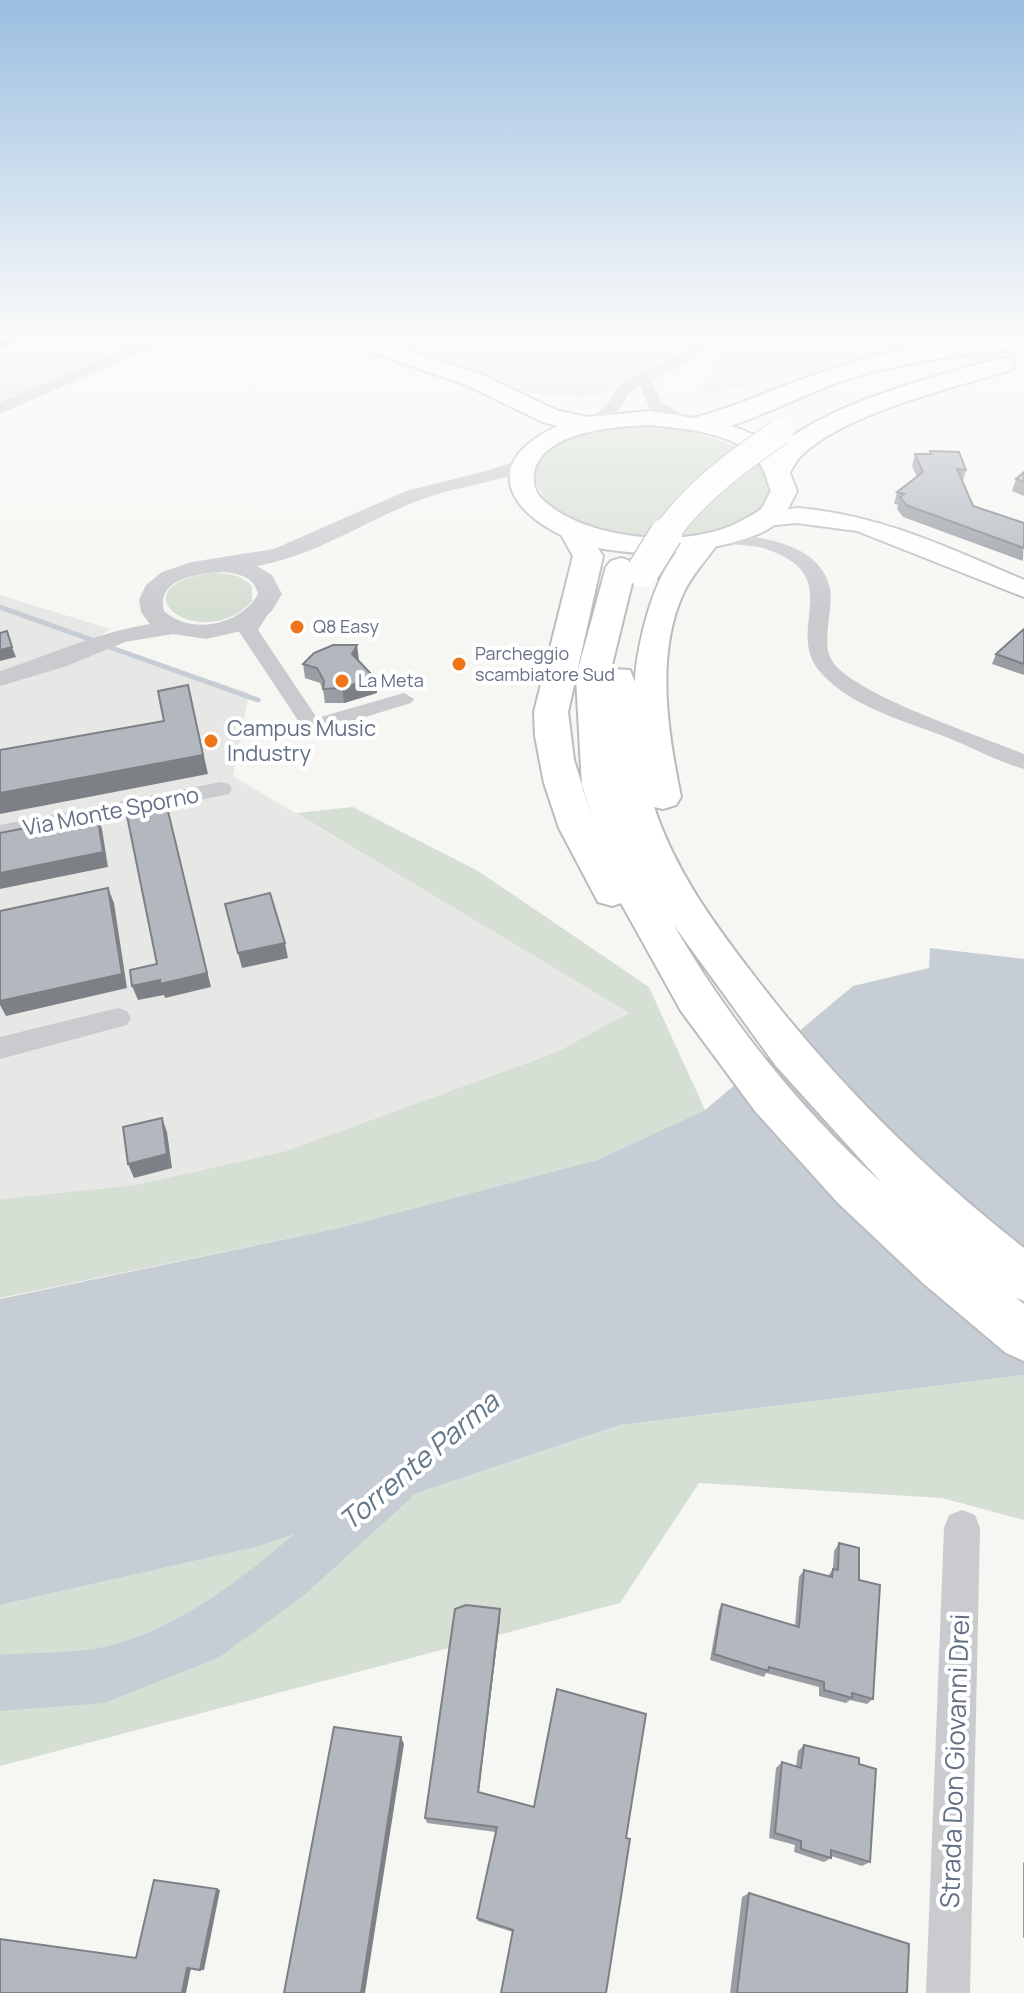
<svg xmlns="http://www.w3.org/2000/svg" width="1024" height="1993" viewBox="0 0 1024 1993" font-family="Manrope,sans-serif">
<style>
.built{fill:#e7e7e6}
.green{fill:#d6dfd4}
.water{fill:#c6cdd4}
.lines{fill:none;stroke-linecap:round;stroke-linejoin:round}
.stream{stroke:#c6cdd4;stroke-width:5}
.river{fill:#c6cdd4;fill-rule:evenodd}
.secondary-casing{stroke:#babec3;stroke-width:4}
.primary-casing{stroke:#b9bcc0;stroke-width:4}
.trunk-casing{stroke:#babcc0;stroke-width:4}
.minor{fill:#c9cbcf;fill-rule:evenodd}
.tertiary{fill:#c9cbcf;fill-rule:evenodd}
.secondary{fill:#fff;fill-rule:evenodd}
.primary{fill:#fff;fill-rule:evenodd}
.trunk{fill:#fff;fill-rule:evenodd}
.trunk-bridge-far1-casing{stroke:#babcc0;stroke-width:28;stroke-linecap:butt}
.trunk-bridge-casing{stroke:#babcc0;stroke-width:35;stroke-linecap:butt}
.trunk-bridge-far1{stroke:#fff;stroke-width:26}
.trunk-bridge{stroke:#fff;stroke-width:32}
.wall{fill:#9a9ea4}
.shaded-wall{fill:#7d8186}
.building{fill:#b3b8bf;stroke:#7d8186;stroke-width:2}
.poi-dot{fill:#f07419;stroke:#fff;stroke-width:3}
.labels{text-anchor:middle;stroke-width:8;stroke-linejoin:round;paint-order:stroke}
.far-poi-label{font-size:18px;fill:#637086;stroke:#fff;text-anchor:start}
.poi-label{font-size:22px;fill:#637086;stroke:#fff;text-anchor:start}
.street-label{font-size:22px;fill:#637086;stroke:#fff}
.near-street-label{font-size:26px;fill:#637086;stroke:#fff}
.near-water-label{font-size:28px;font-style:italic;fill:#63798a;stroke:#fff}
</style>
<rect width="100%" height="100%" fill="#f6f7f3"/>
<path class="built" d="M0,335h164l-164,70z
M369,335h345l-8,3 -27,26 -85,33 -16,1 -33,-2 -50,-11z
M736,335h288l-95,14 -232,47z
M0,595l110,34 -16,11 155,53 -16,83 397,237 -73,39 -271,99 -150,34 -136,14z"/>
<path class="green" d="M649,425c29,3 146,23 119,74 -9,16 -29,23 -45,29 -48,18 -137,12 -175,-26 -9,-10 -15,-20 -11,-32 14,-43 76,-43 112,-45z
M211,573c16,0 30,1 41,13v15c-49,55 -142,-13 -41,-28z
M353,807l125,64 171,116 56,123 -108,50 -258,68 -339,70v-99l136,-14 150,-34 271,-99 72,-39 -333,-200z
M1024,1375v145l-82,-22 -243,-15 -79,120 -620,163v-161l256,-58 364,-122z"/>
<path class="water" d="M930,948l94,11v416l-404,50 -364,122 -256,58v-306l339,-71 258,-68 108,-50 148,-124 76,-18z"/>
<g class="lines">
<path class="stream" d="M0,607l92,33
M112,648l146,52"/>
<path class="river" d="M393,1455l18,7 7,18 -7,18 -108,98 -85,62 -114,45 -104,8v-56c34,-3 71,-1 104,-8 102,-23 195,-118 271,-185z"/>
<g class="secondary-casing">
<path id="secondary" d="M797,508c81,6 152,40 227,72v17l-167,-66 -60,-8 -32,3 -9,-2 -3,-5 3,-5z"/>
</g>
<g class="primary-casing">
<path id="primary" d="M331,335h32l117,39 78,37 30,6 62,-6 75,12 32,13 13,10 16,17 11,28c-5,9 -9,20 -15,27 -13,15 -37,21 -55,26 -40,10 -82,12 -123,5 -71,-13 -146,-77 -46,-123l-15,-4 -79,-38 -130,-44zM650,425c35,4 93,7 112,42 4,7 6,17 9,24 -3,5 -6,12 -9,17 -5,5 -14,9 -21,13 -51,29 -159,20 -201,-24 -5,-6 -7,-15 -6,-23 6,-43 84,-48 116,-49z"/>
</g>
<g class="trunk-casing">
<path id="trunk" d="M1024,335v13c-62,6 -123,14 -182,33 -26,9 -50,21 -75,31 -22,9 -53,23 -77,17l-4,-5 4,-5c48,-12 88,-33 134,-47 62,-21 134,-37 200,-37z
M1003,358l8,2 4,5 -4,5c-59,18 -166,43 -210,86 -6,6 -9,14 -14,21h-18l-4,-6c3,-7 6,-16 12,-21 38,-43 170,-78 226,-92z
M573,522l10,3 20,31 -35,156 6,48 19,60 -11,-33 -6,-110 30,-110 5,-6 10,-3 10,3 5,6 -25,102 19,1 5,12c1,-37 27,-158 79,-145l4,6c-12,18 -26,31 -35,51 -28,62 -15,139 -2,203l-5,8 -13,4 -9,-2c21,63 58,114 98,166 78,103 170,195 272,275v53l-8,-3 8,6v57l-18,-8 -82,-69 -86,-81 -83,-92 -74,-100 -60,-108 -9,3 -14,-4 -39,-74 -15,-45 -9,-47 -1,-24 39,-156 -14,-25 4,-6zM673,924l103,142 105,116c-82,-74 -152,-162 -208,-258z"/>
</g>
<path class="minor" d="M160,335h19l-179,79v-11z
M704,335h15l-28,26 -39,19 9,22 28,16v6h-12l-28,-17 -9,-22 -12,9 -6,12 -19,19h-12v-6l19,-18 6,-12 8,-7 57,-27z
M724,533c37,4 97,10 106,56 2,11 -1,26 -2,37 -1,15 -3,28 8,40 31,33 142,69 188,88v15c-25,-7 -49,-20 -73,-30 -42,-17 -99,-31 -130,-66 -39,-43 28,-96 -55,-124 -15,-5 -33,-3 -48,-7l-3,-4z
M260,605l10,6 -12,19 59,88 87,-25 10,6 -3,4 -92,28h-14l-67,-101 15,-23z
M221,782l8,2 3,5 -3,5 -229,47v-16z
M118,1008l9,3 4,7 -4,7 -127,34v-22z
M962,1510l13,5 5,13 -10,465h-44l18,-465 5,-13z"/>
<path class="tertiary" d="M523,459l10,6 -3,4c-36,14 -77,18 -113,32 -53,21 -103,55 -160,65l15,9 10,19 -11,18 -25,18 -40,9 -33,-5 -48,8 -58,24 -67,20v-15c50,-16 98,-39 150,-47l-9,-12 -2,-12 7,-15 16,-13 30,-10 82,-13 132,-58 80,-20zM224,572c16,2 30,5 34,22 -17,31 -66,42 -94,17 -9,-33 37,-38 60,-39z"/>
<use href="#secondary" class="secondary"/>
<use href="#primary" class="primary"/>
<use href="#trunk" class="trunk"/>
<g class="trunk-bridge-far1-casing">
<path id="trunk-bridge-far1" d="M664,536c30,-43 73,-75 116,-104"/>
</g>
<g class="trunk-bridge-casing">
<path id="trunk-bridge" d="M643,571l23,-37"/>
</g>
<use href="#trunk-bridge-far1" class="trunk-bridge-far1"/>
<use href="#trunk-bridge" class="trunk-bridge"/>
</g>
<path class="wall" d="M930,451l36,19 -3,11 10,25 51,17 -1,38 -120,-44 -6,-8 1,-4 -4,-1 3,-12 20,-15 -5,-11 3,-12h14z
M1024,472v24l-12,-5 4,-12z
M1024,629v46l-32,-11 4,-10z
M357,645l1,16 17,17 2,15 -33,10h-19l-2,-13 -3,-7 -15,-5 -2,-14z
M839,1543l20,37 14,119 -6,5 -17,-4 -4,3 -27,-7v-9l-53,-14 -2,4 -54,-17 9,-50 3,-6 73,22 4,-49 5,-7 24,6 5,-7 1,-18z
M500,1609v10l-21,173 55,15 -21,125 -35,-11 -1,-3 19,-86 -69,-9 -2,-5z
M804,1745l55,19 11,98 -8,4 -31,-10v2l-7,4 -30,-10 1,-7 -26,-7 7,-70 6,-6 14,4 2,-15z
M1024,1862v76h-1v-75z
M749,1893l158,100h-177l12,-96z"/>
<path class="shaded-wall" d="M0,335h36l-36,14z
M357,645l2,15 -5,9 -2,-15z
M12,647l4,10 -16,4v-11z
M375,678l2,15 -33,10 -2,-15z
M188,685l20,89 -208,40v-21l203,-38z
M166,803l45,184 -46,11 -1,-3 -26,5 -6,-14 28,-6z
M97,814l5,15 6,38 -108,22v-16z
M108,888l6,15 13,85 -121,28 -6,-11v-4z
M285,943l3,15 -46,10 -4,-15z
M162,1118l5,14 5,36 -38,10 -6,-14z
M500,1609v10l-22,178v-5z
M401,1737l3,7 -39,249h-4z
M217,1889l3,1 -16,80h-4z
M187,1968h4l-5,25h-4z"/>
<path class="building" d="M930,451l29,1 7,18 -9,-1 16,37 51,17v25l-118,-43 -6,-8 4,-3 -7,-2 26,-20 -8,-18h16z
M1024,472v10l-8,-3z
M1024,629v35l-28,-10z
M7,631l5,16 -12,3v-17z
M333,645h24l-5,9 23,24 -33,10 -19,1 1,-8 -7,-13 -14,-4 11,-11z
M188,685l15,70 -203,38v-43l164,-29 -6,-30z
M166,803l41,170 -47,11v-4l-28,6 -2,-16 27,-6 -31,-153z
M97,814l6,38 -103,21v-40z
M108,888l14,86 -122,27v-90z
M270,893l15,50 -47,10 -13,-49z
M162,1118l5,36 -39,10 -5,-37z
M839,1543l20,5v32l21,5 -7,114 -21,-6v5l-28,-8v-8l-55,-15 -1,4 -54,-17 8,-50 77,23 5,-57 28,7 1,-8 5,1z
M466,1605l34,4 -22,183 56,15 23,-118 89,25 -20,124 4,1 -24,154h-105l12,-63 -36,-12 20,-91 -72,-9 30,-209z
M334,1727l67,10 -40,256h-77z
M804,1745l55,13v6l17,5 -6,93 -39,-12v8l-30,-9v-8l-26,-8 7,-71 19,6z
M154,1880l63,9 -17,81 -13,-2 -5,25h-182v-54l136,19z
M749,1893l160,51 -2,49h-170z"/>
<linearGradient id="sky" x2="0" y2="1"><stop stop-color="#9abee0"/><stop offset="0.55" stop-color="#fbfbfa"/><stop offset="1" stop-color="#fbfbfa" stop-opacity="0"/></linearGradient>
<rect width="1024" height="614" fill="url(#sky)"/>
<g class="poi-dot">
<circle cx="297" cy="627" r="8"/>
<circle cx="459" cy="664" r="8"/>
<circle cx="342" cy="681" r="8"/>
<circle cx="211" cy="741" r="8"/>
</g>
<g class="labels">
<g class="far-poi-label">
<text x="313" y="633">Q8 Easy</text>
<text x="475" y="660">Parcheggio<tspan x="475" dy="21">scambiatore Sud</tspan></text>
<text x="358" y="687">La Meta</text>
</g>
<g class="poi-label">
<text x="227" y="736">Campus Music<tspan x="227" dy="25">Industry</tspan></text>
</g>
<g class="street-label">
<text transform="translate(111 811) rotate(-11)" y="8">Via Monte Sporno</text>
</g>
<g class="near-street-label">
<text transform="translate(955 1761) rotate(-88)" y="9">Strada Don Giovanni Drei</text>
</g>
<g class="near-water-label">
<text transform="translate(419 1461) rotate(-40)" y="10">Torrente Parma</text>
</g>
</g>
</svg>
